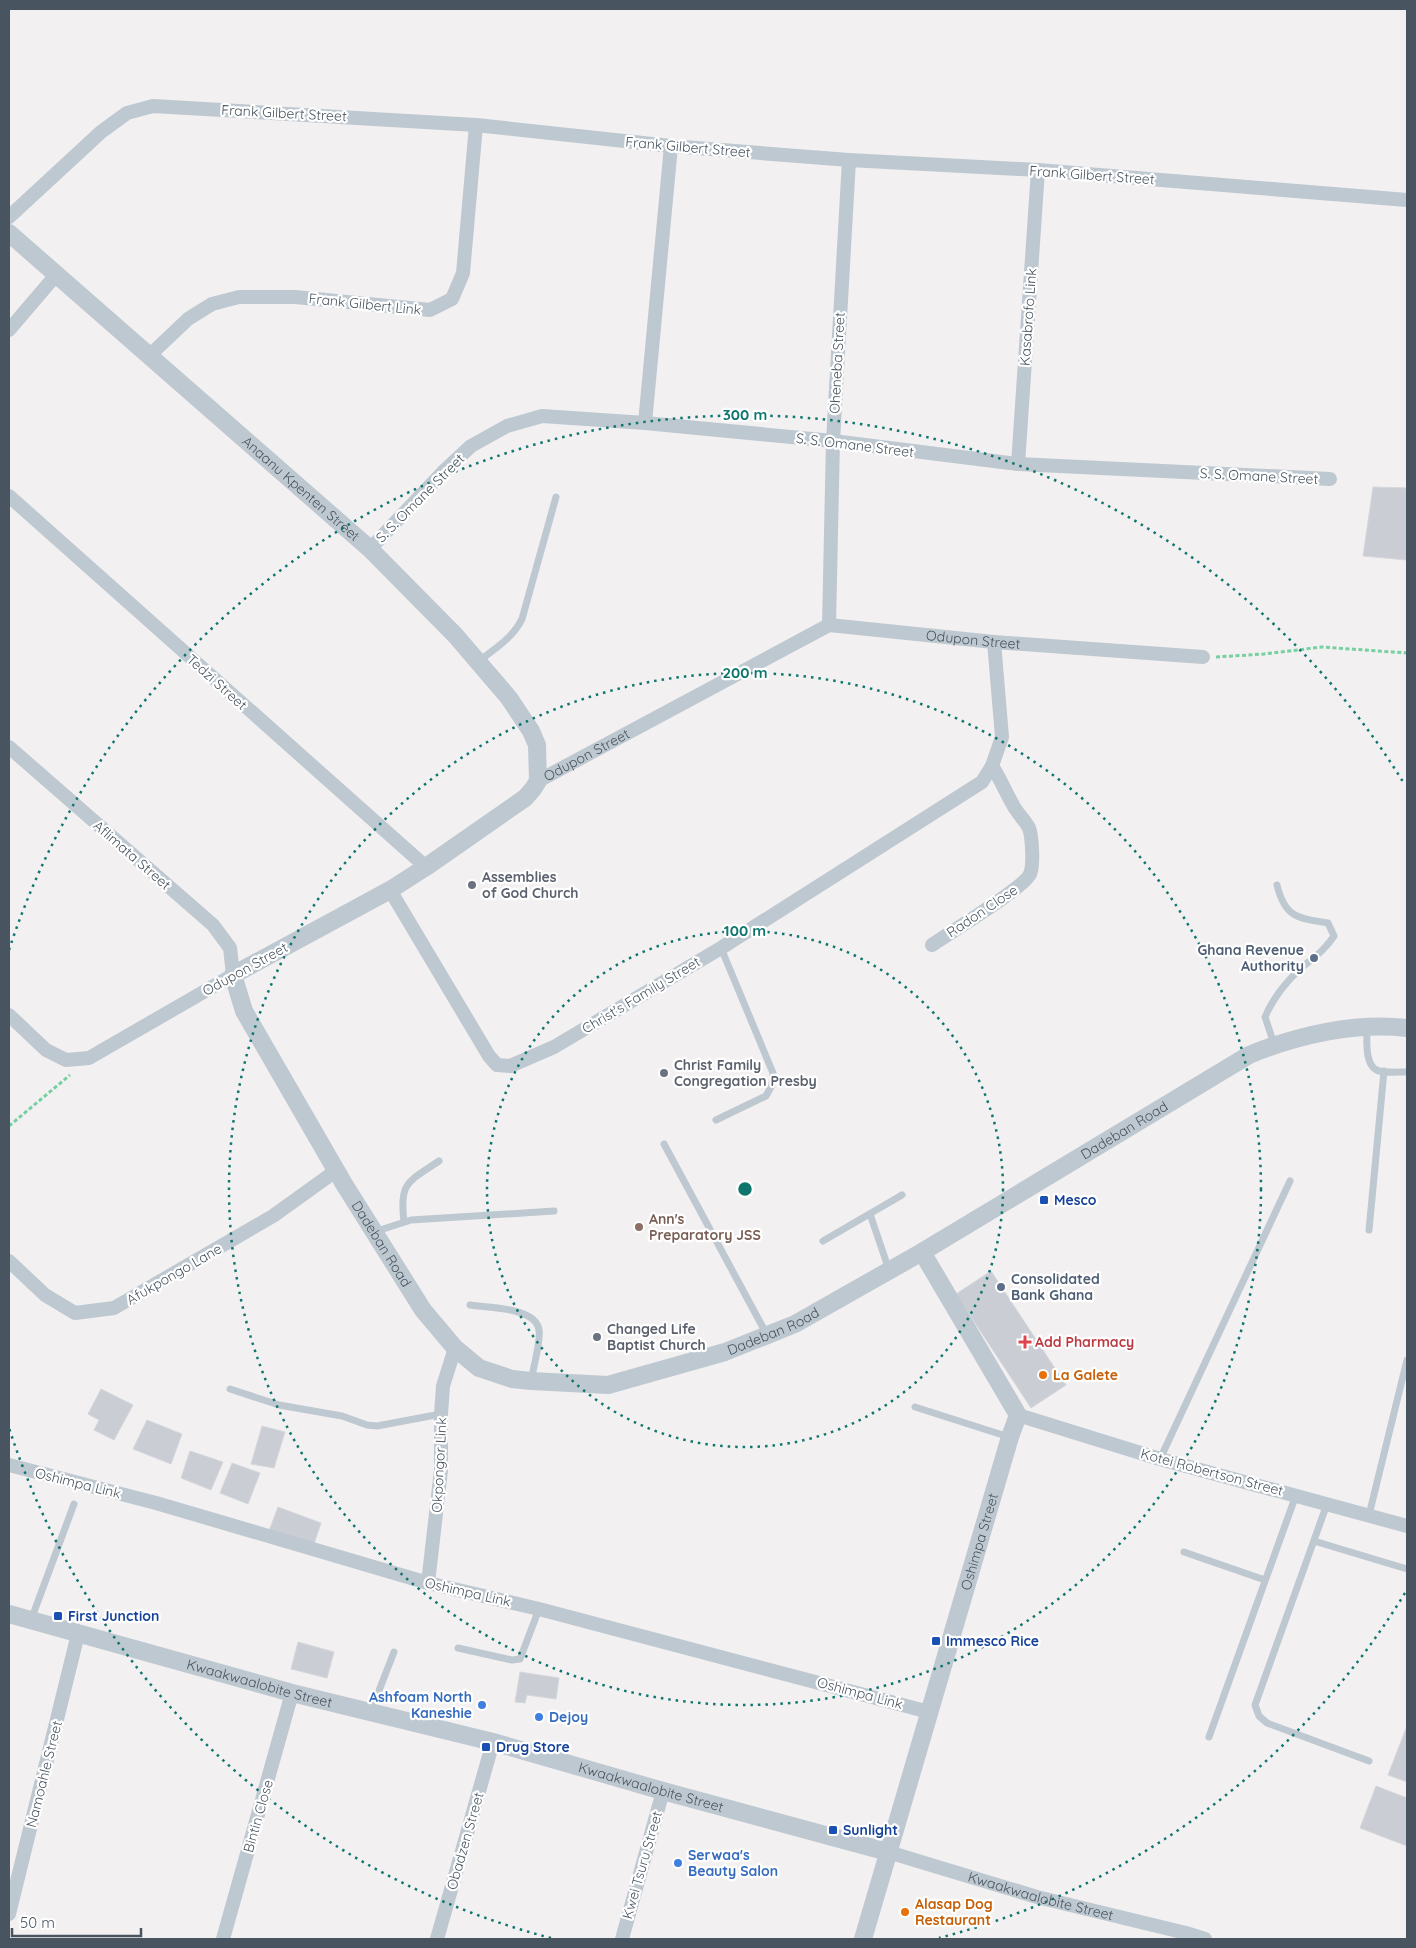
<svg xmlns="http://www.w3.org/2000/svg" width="1416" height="1948" viewBox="0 0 1416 1948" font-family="Quicksand,sans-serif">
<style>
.building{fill:#cacdd3;stroke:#d4d7dc}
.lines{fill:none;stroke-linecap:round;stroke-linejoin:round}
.path{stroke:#76d0a1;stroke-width:3;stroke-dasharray:4 2.5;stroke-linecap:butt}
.service{stroke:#bec8d0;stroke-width:7}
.minor{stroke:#bec8d0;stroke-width:14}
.tertiary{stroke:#bec8d0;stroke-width:18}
.ring{fill:none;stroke:#0f766e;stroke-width:2.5;stroke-dasharray:2.5 5}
.worship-dot{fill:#6b7280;stroke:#fff;stroke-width:2}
.service-dot{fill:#5c6f8a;stroke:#fff;stroke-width:2}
.transit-dot{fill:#1a4fb4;stroke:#fff;stroke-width:2}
.education-dot{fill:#8d6e63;stroke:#fff;stroke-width:2}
.health-dot{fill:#e0444e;stroke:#fff;stroke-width:2}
.food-dot{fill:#e8710a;stroke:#fff;stroke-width:2}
.shop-dot{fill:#3f7fe0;stroke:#fff;stroke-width:2}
.labels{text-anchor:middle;stroke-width:4.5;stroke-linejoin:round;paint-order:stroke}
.street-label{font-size:14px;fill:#48545f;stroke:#fff}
.worship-label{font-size:14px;font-weight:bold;fill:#5b616d;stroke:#fff;text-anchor:start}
.service-label{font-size:14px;font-weight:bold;fill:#4e5e75;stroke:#fff;text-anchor:end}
.transit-label{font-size:14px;font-weight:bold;fill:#164399;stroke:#fff;text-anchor:start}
.education-label{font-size:14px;font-weight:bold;fill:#785e54;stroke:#fff;text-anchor:start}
.health-label{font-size:14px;font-weight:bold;fill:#be3a42;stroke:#fff;text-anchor:start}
.food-label{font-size:14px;font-weight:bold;fill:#c56008;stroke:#fff;text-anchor:start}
.shop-label{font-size:14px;font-weight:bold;fill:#366cbe;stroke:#fff;text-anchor:start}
.centre{fill:#0f766e;stroke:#fff;stroke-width:2.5}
.ring-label{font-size:15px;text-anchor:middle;font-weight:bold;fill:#0f766e;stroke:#fff;stroke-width:4.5;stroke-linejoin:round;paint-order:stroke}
</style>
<rect width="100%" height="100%" fill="#f3f0f1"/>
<path class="building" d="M1373,487l34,1v72l-44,-4z
M991,1271l75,114 -35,23 -75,-114z
M101,1389l32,16 -19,35 -20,-10 5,-10 -11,-6z
M147,1420l35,14 -11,30 -38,-15z
M262,1426l23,6 -11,36 -23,-4z
M190,1451l33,11 -12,28 -30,-12z
M232,1463l28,10 -12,31 -28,-11z
M278,1507l43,16 -7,21 -45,-13z
M298,1642l36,10 -7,26 -36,-9z
M520,1672l39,6 -3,21 -29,-4 -2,8 -10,-1z
M1407,1726v56l-19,-7z
M1376,1786l31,12v48l-47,-18z"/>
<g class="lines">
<path class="path" d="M1216,657l48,-3 58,-7 85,6
M9,1126l61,-51"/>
<path class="service" d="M478,662c16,-13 35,-24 44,-43l34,-122
M1367,1027c0,12 -3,40 12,44 8,2 20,1 28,1
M1274,1044l-9,-27c8,-19 20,-34 35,-48 13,-11 25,-19 34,-33l-6,-13c-30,-5 -43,-5 -51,-38
M716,1120l50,-24 6,-11 1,-12 -52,-125
M664,1144l103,191
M870,1214l19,56
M404,1222c-5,-40 4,-40 35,-61
M1369,1230l15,-159
M374,1232l37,-12 143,-9
M823,1241l79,-46
M470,1305c18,3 66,2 69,25 2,11 -6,39 -8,51
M230,1389l49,16 63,11 25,9 10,1 64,-12
M915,1407l94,30
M1160,1459l130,-278
M1327,1504l-72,201 4,11 8,7 102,38
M1369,1515l38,-155
M1314,1541l93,28
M1184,1552l81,28
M31,1620l43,-116
M458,1648l54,12 8,-1 19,-50
M371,1711l23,-59
M1209,1737l87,-242"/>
<g class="minor">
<path d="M9,217l92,-85 26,-19 26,-7 323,19 195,21 178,14 189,10 369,30"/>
<path d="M9,330l47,-55"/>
<path d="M149,356l39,-37 24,-15 27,-7h56l135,13 22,-11 11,-26 13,-148"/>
<path d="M645,423l26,-277"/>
<path d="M1018,464l20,-294"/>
<path d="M9,496l417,371"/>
<path d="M370,549l73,-77 28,-26 36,-20 35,-10 103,7 188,18 185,23 312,15"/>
<path d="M829,625l4,-184 16,-281"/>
<path d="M9,747l204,178 17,23 3,27 -144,83 -23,2 -20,-10 -37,-35"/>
<path id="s1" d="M538,781l291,-156 165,17 209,15"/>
<path d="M390,890l99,166 8,9 13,1 44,-19 167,-99 261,-166 10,-16 10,-29 -8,-95"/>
<path d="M932,945c17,-12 92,-57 98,-71 4,-9 2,-38 -1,-46 -5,-9 -13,-16 -17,-25 -7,-12 -12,-25 -20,-37"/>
<path d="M9,1261l36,34 30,18 39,-5 159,-92 64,-46"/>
<path d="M1018,1415l142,44 247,67"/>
<path d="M9,1465l147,38 272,80 111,26 390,103"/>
<path d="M428,1583l13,-113v-56l2,-28 12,-38"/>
<path id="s2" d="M888,1852l149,45 149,36 19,6"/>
<path d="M9,1914l69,-280"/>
<path d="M223,1939l69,-246"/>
<path d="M437,1939l56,-197"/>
<path d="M622,1939l41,-148"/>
</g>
<g class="tertiary">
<path id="s3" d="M9,233l361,316 85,86 54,63 22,33 6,14 1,36 -5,8 -8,9 -99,69 -36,23 -157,85 11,36 100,173 79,126 32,38 24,20 33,11 19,2 77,4 117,-33 70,-28 127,-72 327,-197c49,-20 106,-33 158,-27"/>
<path id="s4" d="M9,1614l283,79 201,49 170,49 225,61"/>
<path id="s5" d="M863,1939l147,-502 8,-22 -96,-163"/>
</g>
</g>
<g class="ring">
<circle cx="745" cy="1189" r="258"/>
<circle cx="745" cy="1189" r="516"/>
<path d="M1405 1593A774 774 0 0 1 939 1938M551 1938A774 774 0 0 1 9 1428M9 950A774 774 0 0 1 1405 785"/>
</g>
<g class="worship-dot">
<circle cx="472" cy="885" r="5"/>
<circle cx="664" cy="1073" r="5"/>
<circle cx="597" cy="1337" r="5"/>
</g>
<g class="service-dot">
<circle cx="1314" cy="958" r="5"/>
<circle cx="1001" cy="1287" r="5"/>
</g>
<g class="transit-dot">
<rect x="1039" y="1195" width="10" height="10" rx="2.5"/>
<rect x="53" y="1611" width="10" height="10" rx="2.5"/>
<rect x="931" y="1636" width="10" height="10" rx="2.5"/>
<rect x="481" y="1742" width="10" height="10" rx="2.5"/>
<rect x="828" y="1825" width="10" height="10" rx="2.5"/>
</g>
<circle class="education-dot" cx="639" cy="1227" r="5"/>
<path class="health-dot" d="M1022.5 1334.5h5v5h5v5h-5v5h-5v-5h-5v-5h5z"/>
<g class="food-dot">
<circle cx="1043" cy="1375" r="5"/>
<circle cx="905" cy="1912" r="5"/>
</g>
<g class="shop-dot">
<circle cx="482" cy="1705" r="5"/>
<circle cx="539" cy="1717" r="5"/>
<circle cx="678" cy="1863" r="5"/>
</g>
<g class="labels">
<g class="street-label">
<text transform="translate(284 113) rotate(3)" y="5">Frank Gilbert Street</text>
<text transform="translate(688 147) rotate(5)" y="5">Frank Gilbert Street</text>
<text transform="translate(1092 175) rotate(4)" y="5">Frank Gilbert Street</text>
<text transform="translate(365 304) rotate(6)" y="5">Frank Gilbert Link</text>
<text transform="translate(1028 317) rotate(-86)" y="5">Kasabrofo Link</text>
<text transform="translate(837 363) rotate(-87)" y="5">Oheneba Street</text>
<text transform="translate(855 445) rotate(7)" y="5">S. S. Omane Street</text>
<text transform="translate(1259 476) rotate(3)" y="5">S. S. Omane Street</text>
<text dy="5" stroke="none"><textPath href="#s3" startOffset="388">Anaanu Kpenten Street</textPath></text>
<text transform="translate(420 498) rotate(-45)" y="5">S. S. Omane Street</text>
<text dy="5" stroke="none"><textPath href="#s1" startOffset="475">Odupon Street</textPath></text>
<text transform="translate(217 682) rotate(42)" y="5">Tedzi Street</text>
<text dy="5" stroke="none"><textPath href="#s1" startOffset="55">Odupon Street</textPath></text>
<text transform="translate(132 855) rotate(41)" y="5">Aflimata Street</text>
<text transform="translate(982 911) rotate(-34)" y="5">Radon Close</text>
<text transform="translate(245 969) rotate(-29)" y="5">Odupon Street</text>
<text transform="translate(641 995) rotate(-31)" y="5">Christ's Family Street</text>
<text dy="5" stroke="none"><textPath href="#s3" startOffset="2315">Dadeban Road</textPath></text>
<text dy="5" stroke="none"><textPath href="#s3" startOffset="1446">Dadeban Road</textPath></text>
<text transform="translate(174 1274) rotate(-30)" y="5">Afukpongo Lane</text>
<text dy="5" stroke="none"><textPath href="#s3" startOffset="1910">Dadeban Road</textPath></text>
<text transform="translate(439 1465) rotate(-87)" y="5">Okpongor Link</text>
<text transform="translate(1212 1472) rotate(15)" y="5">Kotei Robertson Street</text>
<text transform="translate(78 1483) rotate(14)" y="5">Oshimpa Link</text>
<text dy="5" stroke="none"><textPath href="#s5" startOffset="414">Oshimpa Street</textPath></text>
<text transform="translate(468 1592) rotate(13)" y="5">Oshimpa Link</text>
<text dy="5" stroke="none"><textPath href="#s4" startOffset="260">Kwaakwaalobite Street</textPath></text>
<text transform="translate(860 1693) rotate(15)" y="5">Oshimpa Link</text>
<text transform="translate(44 1774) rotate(-76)" y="5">Namoahle Street</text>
<text dy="5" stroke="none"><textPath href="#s4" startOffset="665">Kwaakwaalobite Street</textPath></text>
<text transform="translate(258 1816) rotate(-74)" y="5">Bintin Close</text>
<text transform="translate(465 1841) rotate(-74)" y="5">Obadzen Street</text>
<text transform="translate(642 1865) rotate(-74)" y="5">Kwei Tsuru Street</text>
<text dy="5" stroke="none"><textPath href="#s2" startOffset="159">Kwaakwaalobite Street</textPath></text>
</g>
<g class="worship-label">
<text x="482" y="882">Assemblies<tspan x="482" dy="16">of God Church</tspan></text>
<text x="674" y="1070">Christ Family<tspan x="674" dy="16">Congregation Presby</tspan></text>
<text x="607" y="1334">Changed Life<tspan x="607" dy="16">Baptist Church</tspan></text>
</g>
<g class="service-label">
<text x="1304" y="955">Ghana Revenue<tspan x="1304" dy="16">Authority</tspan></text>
<text x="1011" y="1284" text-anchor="start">Consolidated<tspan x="1011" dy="16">Bank Ghana</tspan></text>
</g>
<g class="transit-label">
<text x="1054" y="1205">Mesco</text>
<text x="68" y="1621">First Junction</text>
<text x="946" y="1646">Immesco Rice</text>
<text x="496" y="1752">Drug Store</text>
<text x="843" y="1835">Sunlight</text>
</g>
<g class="education-label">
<text x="649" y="1224">Ann's<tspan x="649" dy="16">Preparatory JSS</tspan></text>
</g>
<g class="health-label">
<text x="1035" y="1347">Add Pharmacy</text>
</g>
<g class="food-label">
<text x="1053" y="1380">La Galete</text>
<text x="915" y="1909">Alasap Dog<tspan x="915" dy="16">Restaurant</tspan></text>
</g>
<g class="shop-label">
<text x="472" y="1702" text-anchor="end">Ashfoam North<tspan x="472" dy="16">Kaneshie</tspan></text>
<text x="549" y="1722">Dejoy</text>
<text x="688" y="1860">Serwaa's<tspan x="688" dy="16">Beauty Salon</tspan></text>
</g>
</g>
<circle cx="745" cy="1189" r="8" class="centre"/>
<g class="ring-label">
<text x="745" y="420">300 m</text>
<text x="745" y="678">200 m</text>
<text x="745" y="936">100 m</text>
</g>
<rect width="1416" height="1948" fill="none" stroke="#48545f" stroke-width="20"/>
<path d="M12 1928v8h129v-8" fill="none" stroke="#48545f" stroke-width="2.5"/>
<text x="20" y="1928" font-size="15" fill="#48545f" stroke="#ffffff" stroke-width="4" paint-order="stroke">50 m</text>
</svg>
